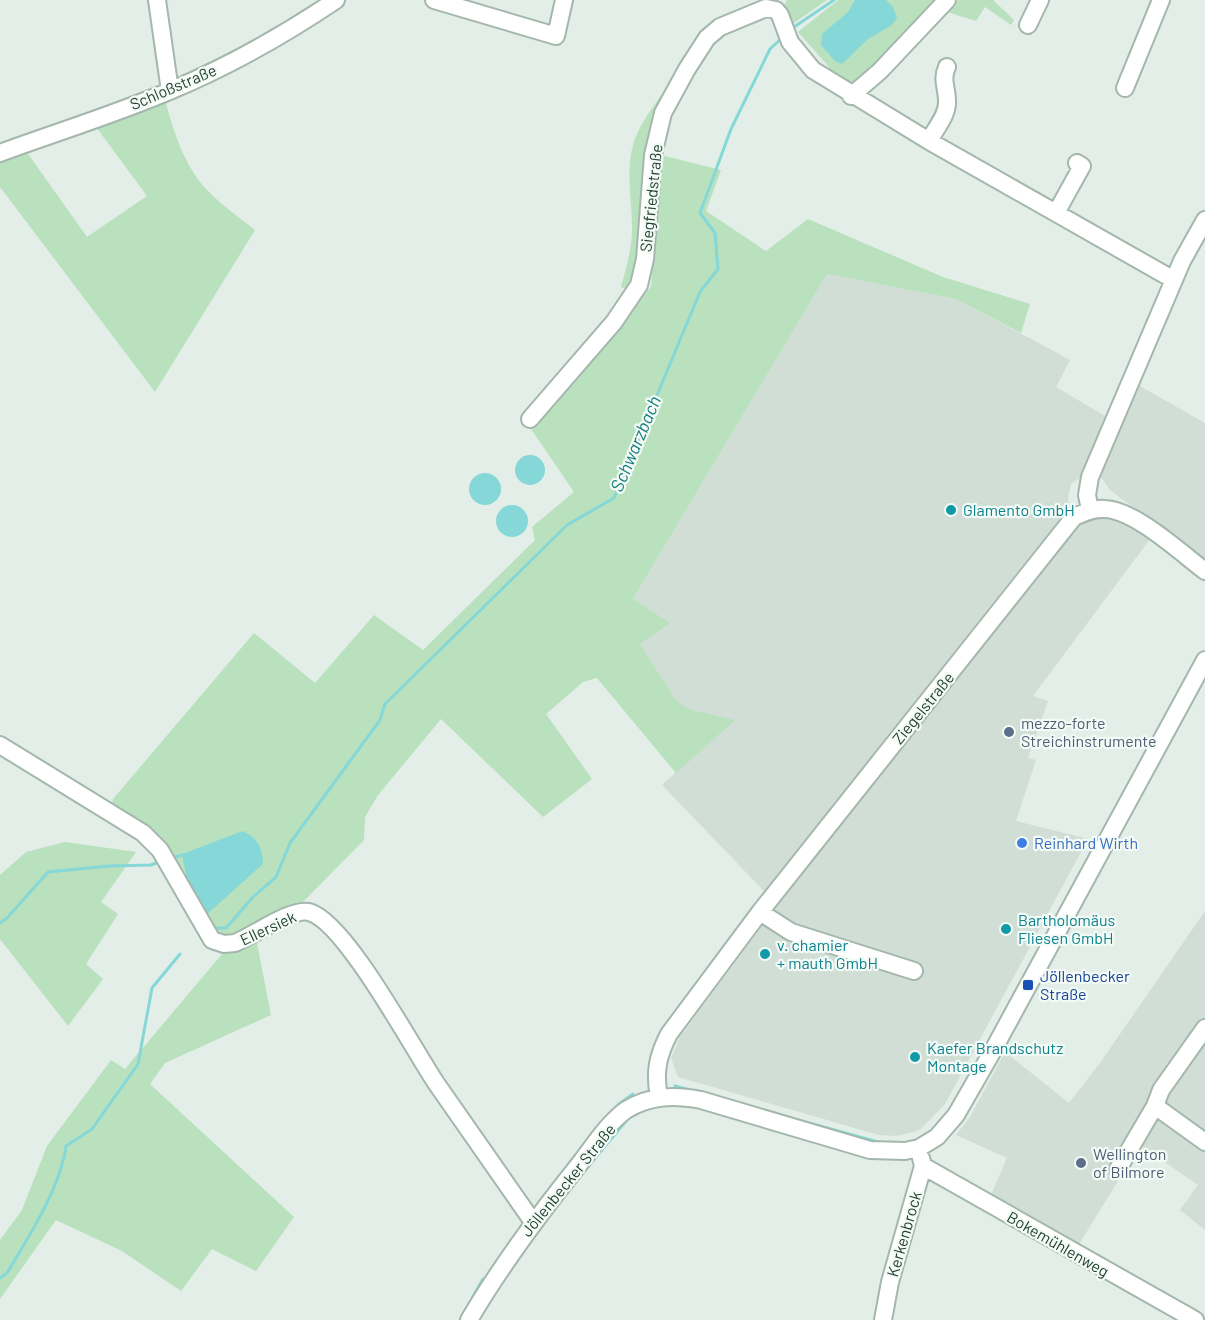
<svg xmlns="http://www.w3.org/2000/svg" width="1205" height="1320" viewBox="0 0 1205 1320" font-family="Barlow,sans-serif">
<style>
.built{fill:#d0ded5}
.green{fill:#b9e1bd}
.water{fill:#85d8d7}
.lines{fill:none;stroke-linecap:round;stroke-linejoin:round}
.stream{stroke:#85d8d7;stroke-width:3}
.minor-casing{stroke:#a4b7ad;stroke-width:20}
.minor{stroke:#fff;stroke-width:16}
.culture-dot{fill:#0f9aa8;stroke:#f4faf6;stroke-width:2}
.service-dot{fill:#5c6f8a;stroke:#f4faf6;stroke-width:2}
.shop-dot{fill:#3f7fe0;stroke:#f4faf6;stroke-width:2}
.transit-dot{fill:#1a4fb4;stroke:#f4faf6;stroke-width:2}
.labels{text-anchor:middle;stroke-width:4.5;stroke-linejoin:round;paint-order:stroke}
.street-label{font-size:16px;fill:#204133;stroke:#f4faf6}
.culture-label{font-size:16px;fill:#0d838f;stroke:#f4faf6;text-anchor:start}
.service-label{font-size:16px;fill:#4e5e75;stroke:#f4faf6;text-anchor:start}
.shop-label{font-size:16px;fill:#366cbe;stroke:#f4faf6;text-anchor:start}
.transit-label{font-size:16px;fill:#164399;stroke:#f4faf6;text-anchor:start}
.water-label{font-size:18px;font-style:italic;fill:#147e7d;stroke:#f4faf6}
</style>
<rect width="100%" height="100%" fill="#e2eee7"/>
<path class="built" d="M827,274l129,25 114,61 -14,27 54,32 -23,54 -16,11 -3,13 1,7 -4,8 -301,379 -102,-106 72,-65 -45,-11 -13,-9 -36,-56 29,-21 -36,-24z
M1138,385l67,38v138l-95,-71 -10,-14z
M1099,515l28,7 23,17 -117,157 15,5 -20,57 8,2 -20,61 72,18 -143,265 -23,24 -8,4 -18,4 -17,-1 -201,-58 -7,-19 9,-21 98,-132 297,-378z
M1205,911v319l-25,-20 18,-25 -58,-40 -62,101 -88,-49 17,-39 -51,-23 14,-18 35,-65 64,51 31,-40z"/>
<path class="green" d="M787,0h40l-36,25 -8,-17z
M838,0h100l-72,78 -27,7 -17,-12 7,-6 -31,-35z
M958,0h35l21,20 -3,5 -26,-18 -9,14 -32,-10 11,-4z
M680,70l-20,41 -20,148 -11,31 -8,-3c5,-18 10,-35 11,-54 1,-28 -7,-60 1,-88 7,-25 32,-54 47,-75z
M165,100c9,32 19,67 44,92 14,14 31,26 46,38l-100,162 -155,-205v-26l26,-10 61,86 60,-41 -51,-69z
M661,155l60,15 -15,41 60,40 42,-32 135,58 87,27 -9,29 -65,-34 -129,-25 -194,325 37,24 -30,21 36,56 13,9 46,11 -59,53 -79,-95 -14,4 -37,32 46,65 -49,38 -102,-98 -63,76 -13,22 -1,23 -63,64 -73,34 -15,-3 -47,-88 -54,-41 1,-7 141,-166 61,50 59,-68 49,35 112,-110 -3,-13 42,-35 -45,-66 122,-139z
M65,842l71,10 -35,50 17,12 -32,50 17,15 -35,47 -68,-87v-64l26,-23z
M256,938l15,77 -106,48 -15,21 144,133 -38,54 -44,-22 -31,42 -59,-40 -66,-31 -56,79v-59l22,-30 25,-64 64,-86 14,9 97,-115z"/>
<path class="water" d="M855,0h31l7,7 4,11 -5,7 -24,14 -26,25 -7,-3 -14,-16 1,-11 26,-22z
M515 470a15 15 0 1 1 30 0a15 15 0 1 1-30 0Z
M469 489a16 16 0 1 1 32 0a16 16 0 1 1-32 0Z
M496 521a16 16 0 1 1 32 0a16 16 0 1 1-32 0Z
M243,831c14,7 20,17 20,33l-58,52 -18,-35 -5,-27z"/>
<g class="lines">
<path class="stream" d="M791,29l43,-29
M170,858l14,-3
M0,923l7,-5 41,-46 61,-6 42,-1 10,-4
M212,928h14l27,-31 23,-20 14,-34 90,-123 5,-16 182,-179 47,-27 86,-206 18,-23 -3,-36 -15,-20 31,-84 39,-80 12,-11
M675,1086l203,56
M599,1125l20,-21 14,-10
M568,1165l14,-18
M587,1168l39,-47
M0,1278l7,-5c22,-37 53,-84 59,-127l26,-17 46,-65 14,-76 28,-34
M460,1320l23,-41"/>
<g class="minor-casing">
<path id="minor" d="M157,0l13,91
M434,0l122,36 8,-36
M1028,25l12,-25
M1125,88l36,-88
M851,96l29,-25 67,-71
M929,141c6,-12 19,-26 18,-40 0,-14 -6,-21 0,-34
M0,153c57,-21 116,-39 172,-63 57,-24 112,-55 164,-90
M1056,213l26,-47 -5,-3
M530,419l84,-97 25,-37 6,-26 8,-104 10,-42 24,-44 20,-31 13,-11 46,-19 10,2 4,5 10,27 23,28 116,71 245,139
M1090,510l-3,-15 3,-18 92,-216 23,-41
M0,745l143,88 17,17 52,90 12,4 11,-1c18,-7 56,-35 74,-31 36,9 104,137 127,171 32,46 64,92 97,139
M760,912l31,20 123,39
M659,1097c-5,-25 -1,-42 10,-63l91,-122 314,-395c10,-4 19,-9 31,-8 30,1 76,44 100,62
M1155,1106l50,36
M923,1166l272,154
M1118,1169l37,-63 6,-16 44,-62
M469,1320c33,-56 71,-107 112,-158 13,-17 27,-39 45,-52 24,-15 49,-15 75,-10l169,50 35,1 14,-3 18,-11 19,-22 35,-61 214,-394
M883,1320l7,-38 33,-116 -2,-8"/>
</g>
<use href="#minor" class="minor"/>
</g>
<g class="culture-dot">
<circle cx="951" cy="510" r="6"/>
<circle cx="1006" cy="929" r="6"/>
<circle cx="765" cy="954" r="6"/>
<circle cx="915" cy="1057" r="6"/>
</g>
<g class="service-dot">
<circle cx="1009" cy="732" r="6"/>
<circle cx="1081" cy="1163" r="6"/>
</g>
<circle class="shop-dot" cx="1022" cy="843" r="6"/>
<rect class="transit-dot" x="1022" y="979" width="12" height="12" rx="3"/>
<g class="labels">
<g class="street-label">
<text transform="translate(173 87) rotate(-23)" y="6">Schloßstraße</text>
<text transform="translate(651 198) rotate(-84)" y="6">Siegfriedstraße</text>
<text transform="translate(923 708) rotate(-51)" y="6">Ziegelstraße</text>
<text transform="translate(268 928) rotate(-25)" y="6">Ellersiek</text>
<text transform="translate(568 1180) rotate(-51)" y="6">Jöllenbecker Straße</text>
<text transform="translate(904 1234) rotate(-74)" y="6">Kerkenbrock</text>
<text transform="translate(1058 1244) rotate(30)" y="6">Bokemühlenweg</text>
</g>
<g class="culture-label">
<text x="963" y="516">Glamento GmbH</text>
<text x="1018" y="926">Bartholomäus<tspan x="1018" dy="18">Fliesen GmbH</tspan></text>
<text x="777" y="951">v. chamier<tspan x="777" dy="18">+ mauth GmbH</tspan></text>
<text x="927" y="1054">Kaefer Brandschutz<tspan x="927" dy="18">Montage</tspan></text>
</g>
<g class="service-label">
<text x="1021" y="729">mezzo-forte<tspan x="1021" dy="18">Streichinstrumente</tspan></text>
<text x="1093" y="1160">Wellington<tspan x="1093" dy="18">of Bilmore</tspan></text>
</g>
<g class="shop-label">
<text x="1034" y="849">Reinhard Wirth</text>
</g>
<g class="transit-label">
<text x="1040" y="982">Jöllenbecker<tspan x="1040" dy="18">Straße</tspan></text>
</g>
<g class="water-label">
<text transform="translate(636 444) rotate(-67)" y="6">Schwarzbach</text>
</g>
</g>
</svg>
